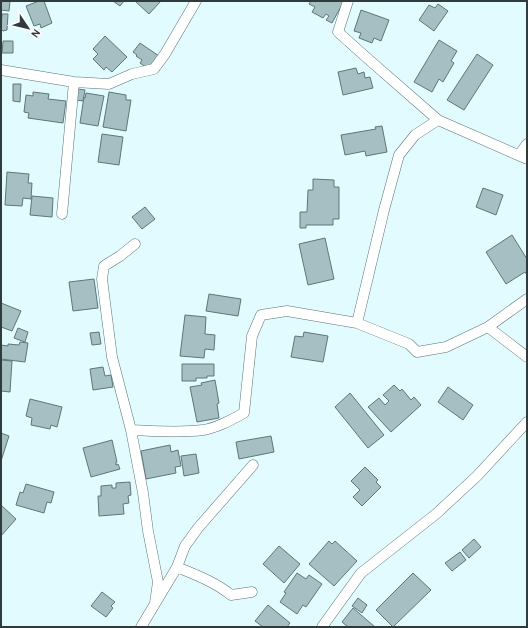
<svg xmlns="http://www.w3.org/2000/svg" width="528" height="628" viewBox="0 0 528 628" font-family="'Alegreya Sans',sans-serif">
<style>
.building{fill:#a6bfc2;stroke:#5f7679}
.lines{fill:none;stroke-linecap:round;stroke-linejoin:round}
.minor-casing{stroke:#5b7275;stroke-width:11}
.minor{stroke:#fff;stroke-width:10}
</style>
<rect width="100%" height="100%" fill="#e1fbfe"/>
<path class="building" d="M1,1h9l-1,10 -8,-1z
M39,1h5l8,22 -11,5 -1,-4 -6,2 -8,-20z
M113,1h11l-4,5z
M135,1h26l-12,13z
M311,1h33l-12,22 -6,-3 3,-4 -3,-2 -3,4 -11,-6 3,-5 -6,-3z
M438,4l10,7 -14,20 -15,-11 10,-15 6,3z
M361,10l28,10 -8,21 -7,-3 -2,5 -13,-5 2,-5 -7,-2z
M2,14h6l-1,16 -4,1 -2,-2z
M105,36l22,21 -15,15 -6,-5 -2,3 -11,-11 5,-5 -5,-5z
M439,40l18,11 -6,10 3,2 -11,19 -4,-3 -7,13 -18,-10z
M3,41h10v12h-11z
M140,43l19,13 -7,10 -3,-1 -2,3 -7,-5 2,-3 -6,-4 1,-1 -4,-3z
M477,54l16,11 -29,45 -17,-10z
M356,68l2,6 6,-2 1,6 5,-1 3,11 -30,7 -5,-23z
M13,84h8l-1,18 -7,-1z
M78,89l7,1 -2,11 -7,-1z
M33,92l16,2 -1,5 18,2 -3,22 -35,-5 1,-5 -5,-1 2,-17 7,1z
M109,92l17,3v5h5l-5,31 -23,-4z
M86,93l18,3 -6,30 -18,-3 4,-26 1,1z
M382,126l5,26 -21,4 -1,-5 -20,4 -4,-20 35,-6 -1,-2z
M102,134l21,3 -4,28 -21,-3z
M7,172l22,2 -1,9h4l-1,16 -8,-1 -1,8 -17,-1z
M313,179l21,1v7h5v32h-6v6h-27v3h-6v-16h7l1,-22h5z
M483,188l20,7 -7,20 -20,-8z
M32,196l21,2 -1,19 -22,-2z
M145,207l10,12 -13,10 -10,-12z
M512,235l15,24v16l-2,-3 -19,12 -20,-32z
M325,238l9,41 -26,6 -9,-41z
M94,279l4,29 -25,3 -4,-29z
M209,294l32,5 -3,17 -32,-5z
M1,303l20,8 -9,20 -11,-4z
M185,315l21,2 -1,17 10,1 -1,15 -9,-1 -1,9 -24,-2z
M18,328l10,4 -3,10 -11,-4z
M99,332l2,12 -9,1 -2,-12z
M304,332l24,4 -5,26 -32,-5 4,-21 8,1z
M20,342l8,1 -3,19 -24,-3v-14l7,1v-2l11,1z
M1,360l11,1 -2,31 -9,-1z
M182,364h32v12h-7v2h-11v3h-14z
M103,367l2,9 6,-1 2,12 -20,3 -3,-21z
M215,380l4,23 -2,1 2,14 -22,4 -7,-35 12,-2 -1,-2z
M394,385l6,6 2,-2 9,11 3,-3 7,8 -30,27 -23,-25 11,-9 6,7 4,-4 -6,-6z
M448,387l25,18 -10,15 -25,-18z
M350,393l34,42 -16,13 -33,-41z
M30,399l32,8 -5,20 -6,-2 -1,4 -19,-4 1,-7 -6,-2z
M1,433l8,3 -8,25z
M271,436l3,16 -35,7 -3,-17z
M112,440l5,22h-1v3l2,-1 2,5 -29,8 -8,-29z
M170,445l1,7 7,-2 3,16 -6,1 1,6 -30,6 -5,-28z
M196,454l3,19 -15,3 -3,-20z
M365,467l13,13 -2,2 5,5 -19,19 -9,-9 7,-7 -9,-9z
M130,482l1,13 -3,1 1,7 -6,1 1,10 -25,2 -1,-20h3v-10l11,-1v3h4v-5z
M26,484l28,8 -3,11 -4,-1 -3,11 -28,-8 4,-13 3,1z
M1,505l15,14 -15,17z
M474,539l7,8 -12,11 -7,-8z
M329,541l3,3 3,-3 22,20 -23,25 -25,-22z
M279,546l21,18 -16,19 -21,-19z
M460,552l6,8 -14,11 -7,-8z
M297,573l9,6 3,-4 13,9 -16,23 -3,-2 -6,9 -17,-12 6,-9 -2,-1z
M413,573l18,17 -38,37 -17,-17z
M102,592l13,10 -4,4 2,2 -7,9 -15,-11z
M358,598l9,7 -5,8 -10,-7z
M268,605l22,18 -3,4h-24l-8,-6z
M353,608l22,19h-27l-6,-5z"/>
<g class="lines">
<g class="minor-casing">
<path id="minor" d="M348,1l-10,31 29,26 71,62 89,39
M1,70l73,12 35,2 23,-10 22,-5 11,-15 31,-53
M438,120l-23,15 -16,20 -15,55 -27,113 52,21 8,8 29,-5 42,-20 39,30
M519,155l8,-11
M62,214l12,-132
M135,244l-15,12 -16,10 -2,13 10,78 19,73 12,63 5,38 10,51 -3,21
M488,327l39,-28
M131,430c24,1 49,3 72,0 14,-2 28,-10 41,-17l8,-77 9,-21 26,-4 70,12
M177,567l8,-21 13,-18 55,-63
M141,627l36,-60c19,8 38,15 54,28l21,-3
M322,627l39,-54 75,-59 41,-38 50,-54"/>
</g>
<use href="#minor" class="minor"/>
</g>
<rect width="528" height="628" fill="none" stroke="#313b3c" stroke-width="4"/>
<g transform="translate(28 28) rotate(125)" stroke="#ffffff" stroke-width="3" paint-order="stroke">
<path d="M0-3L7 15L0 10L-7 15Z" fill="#313b3c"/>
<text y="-6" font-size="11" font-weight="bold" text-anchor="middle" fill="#313b3c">N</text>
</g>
</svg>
